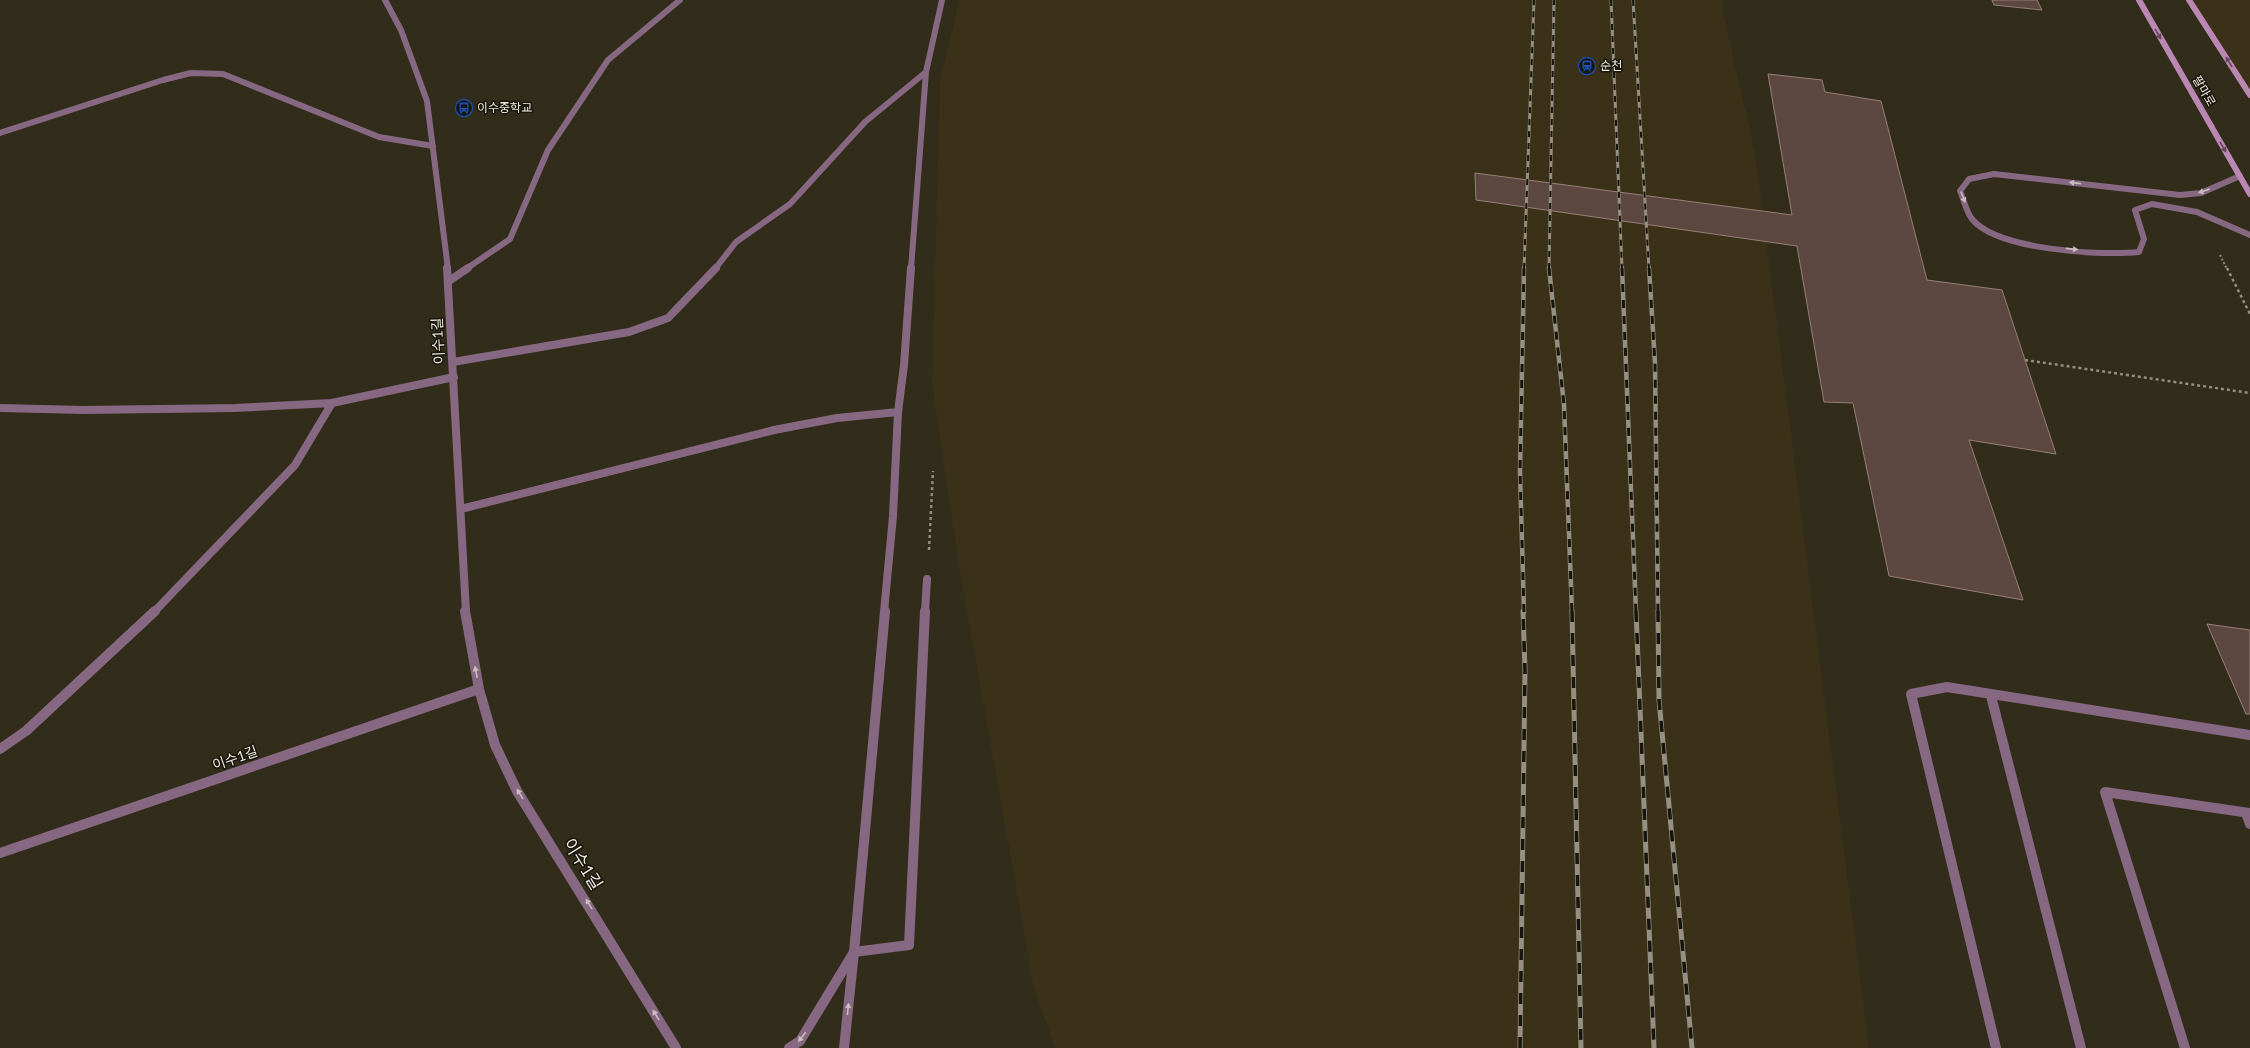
<svg xmlns="http://www.w3.org/2000/svg" width="2250" height="1048" viewBox="0 0 2250 1048" font-family="Lato,'Noto Sans KR',sans-serif">
<style>
.built{fill:#3a3118}
.building{fill:#5d4741;stroke:#977f78}
.lines{fill:none;stroke-linecap:round;stroke-linejoin:round}
.path-far1{stroke:#938e80;stroke-width:2;stroke-dasharray:2 2;stroke-linecap:butt}
.path{stroke:#938e80;stroke-width:2.5;stroke-dasharray:3 3;stroke-linecap:butt}
.service-far2{stroke:#876882;stroke-width:6}
.service-far1{stroke:#876882;stroke-width:8}
.service{stroke:#876882;stroke-width:10}
.minor-far2{stroke:#876882;stroke-width:6}
.minor-far1{stroke:#876882;stroke-width:8}
.minor{stroke:#876882;stroke-width:10}
.secondary{stroke:#ba88b3;stroke-width:6}
.rail-far2-casing{stroke:#959082;stroke-width:3}
.rail-far1-casing{stroke:#959082;stroke-width:4.5}
.rail-casing{stroke:#959082;stroke-width:5}
.rail-far2{stroke:#18150d;stroke-width:2;stroke-dasharray:6;stroke-linecap:butt}
.rail-far1{stroke:#18150d;stroke-width:3;stroke-dasharray:8;stroke-linecap:butt}
.rail{stroke:#18150d;stroke-width:3.5;stroke-dasharray:11;stroke-linecap:butt}
.oneway{fill:#614958}
.oneway2{fill:#cbbdbf}
.labels{text-anchor:middle;stroke-width:3;stroke-linejoin:round;paint-order:stroke}
.far-poi-label{font-size:12px;fill:#efebe0;stroke:#18150d;text-anchor:start}
.far-street-label{font-size:12px;fill:#efebe0;stroke:#18150d}
.street-label{font-size:14px;fill:#efebe0;stroke:#18150d}
.near-street-label{font-size:17px;fill:#efebe0;stroke:#18150d}
</style>
<rect width="100%" height="100%" fill="#322c1a"/>
<path class="built" d="M959,0h763l2,17 31,135 114,896h-814l-21,-60 -75,-422 -27,-182 8,-302z
M2192,0h58v89z"/>
<path class="building" d="M1992,0h45l5,10 -48,-5z
M1768,74l54,6 3,12 56,9 46,179 75,10 54,164 -87,-14 54,160 -134,-24 -36,-173 -29,-1 -27,-156 -321,-46 -1,-27 317,42z
M2207,624l43,6v84h-4z"/>
<g class="lines">
<path class="path-far1" d="M2220,255l7,14"/>
<path class="path" d="M2227,268l23,46
M2025,360l225,33
M929,550l4,-79"/>
<path class="service-far2" d="M2240,176l-39,17 -21,2 -186,-21 -25,5 -9,12c4,8 6,21 12,28 25,31 129,37 167,33l5,-13 -9,-29 17,-6 45,8 53,23
M715,269l21,-27 54,-38 75,-82 61,-50"/>
<path class="service-far1" d="M453,362l176,-30 39,-14 48,-50
M0,408l84,2 151,-2 97,-5 122,-26
M154,612l141,-147 37,-62
M925,612l2,-33"/>
<path class="service" d="M1991,696l90,352
M0,749l26,-18 129,-120
M2246,813l4,11
M854,952l55,-7 16,-334
M1996,1048l-85,-354 36,-7 303,48
M2185,1048l-80,-256 145,21"/>
<path class="minor-far2" d="M385,0l16,30 26,71 21,168
M0,133l163,-53 28,-7 32,1 156,63 54,9
M466,269l44,-30 38,-89 60,-90 72,-60
M911,269l15,-197 16,-72"/>
<path class="minor-far1" d="M447,268l19,344
M449,281l19,-13
M898,412l6,-47 7,-97
M461,509l313,-79 63,-12 61,-6 -5,104 -9,96"/>
<path class="minor" d="M465,611l14,78 16,56 22,46 159,257
M0,853l479,-164
M854,952l31,-341
M789,1048l11,-7 54,-89 -10,96"/>
<path class="secondary" d="M2139,0l111,194
M2189,0l61,95"/>
<g class="rail-far2-casing">
<path id="rail-far2" d="M1611,0l11,269
M1633,0l16,269
M1524,269l10,-269
M1549,269l5,-269"/>
</g>
<g class="rail-far1-casing">
<path id="rail-far1" d="M1549,268l15,137 8,207
M1622,268l14,344
M1649,268l6,95 3,249
M1524,612l-4,-140 4,-204"/>
</g>
<g class="rail-casing">
<path id="rail" d="M1572,611l9,437
M1636,611l18,437
M1658,611l1,89 33,348
M1520,1048l5,-378 -2,-59"/>
</g>
<use href="#rail-far2" class="rail-far2"/>
<use href="#rail-far1" class="rail-far1"/>
<use href="#rail" class="rail"/>
</g>
<defs><path id="oneway-solid" d="M-6-.8H1V-3.2L6.5 0L1 3.2V.8H-6Z"/></defs>
<g class="oneway">
<use href="#oneway-solid" transform="translate(2158 34) rotate(60)"/>
<use href="#oneway-solid" transform="translate(2229 62) rotate(-122)"/>
<use href="#oneway-solid" transform="translate(2223 147) rotate(60)"/>
</g>
<g class="oneway2">
<use href="#oneway-solid" transform="translate(2075 183) rotate(-174)"/>
<use href="#oneway-solid" transform="translate(2204 191) rotate(161)"/>
<use href="#oneway-solid" transform="translate(1963 197) rotate(68)"/>
<use href="#oneway-solid" transform="translate(2072 249) rotate(6)"/>
<use href="#oneway-solid" transform="translate(476 672) rotate(-101)"/>
<use href="#oneway-solid" transform="translate(520 794) rotate(-121)"/>
<use href="#oneway-solid" transform="translate(589 904) rotate(-121)"/>
<use href="#oneway-solid" transform="translate(848 1009) rotate(-84)"/>
<use href="#oneway-solid" transform="translate(656 1015) rotate(-121)"/>
<use href="#oneway-solid" transform="translate(802 1037) rotate(128)"/>
</g>
<defs>
<g id="station-ring" transform="scale(0.9)"><circle r="9.5" fill="#18150d" stroke="#1a4fb4" stroke-width="1.5"/><path d="M-3-6H3Q5-6 5-4V2Q5 4 3 4L4.5 6H3L1.5 4h-3L-3 6H-4.5L-3 4Q-5 4-5 2V-4Q-5-6-3-6ZM-3.5-4v3h7v-3ZM-3.5 1v1.5H-2V1ZM2 1v1.5H3.5V1Z" fill="#1a4fb4"/></g>
<g id="bus-ring" transform="scale(0.9)"><circle r="9.5" fill="#18150d" stroke="#1a4fb4" stroke-width="1.5"/><path d="M-5-6H5V4H4V6H2V4H-2V6H-4V4H-5ZM-3.5-4V0h7V-4ZM-3.5 1.2v1.5H-2V1.2ZM2 1.2v1.5H3.5V1.2Z" fill="#1a4fb4"/></g>
</defs>
<g fill-rule="evenodd">
<use href="#station-ring" x="1587" y="66"/>
<use href="#bus-ring" x="464" y="108"/>
</g>
<g class="labels">
<g class="far-poi-label">
<text x="1600" y="70">순천</text>
<text x="477" y="112">이수중학교</text>
</g>
<g class="far-street-label">
<text transform="translate(2204 91) rotate(60)" y="4">팔마로</text>
</g>
<g class="street-label">
<text transform="translate(438 341) rotate(-93)" y="5">이수1길</text>
<text transform="translate(235 758) rotate(-19)" y="5">이수1길</text>
</g>
<g class="near-street-label">
<text transform="translate(583 864) rotate(58)" y="6">이수1길</text>
</g>
</g>
</svg>
